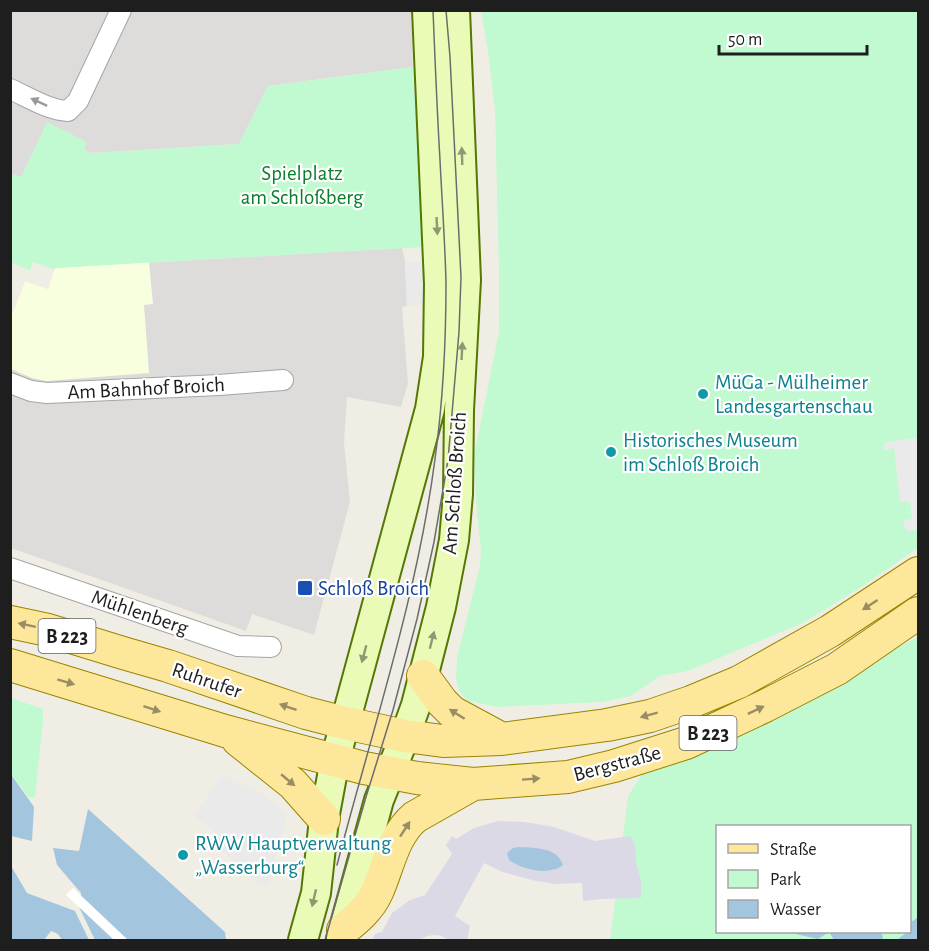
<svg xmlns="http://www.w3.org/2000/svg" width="929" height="951" viewBox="0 0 929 951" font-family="'Alegreya Sans',sans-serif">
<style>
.residential{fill:#dddcdb}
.education{fill:#f8ffde}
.park{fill:#c1fad1;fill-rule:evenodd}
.parking{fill:#eaeaea}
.plaza{fill:#dbd9e5}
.water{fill:#a4c5de}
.pier{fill:#fff}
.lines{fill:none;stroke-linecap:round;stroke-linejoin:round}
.minor-casing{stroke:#a5a5a5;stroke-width:22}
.secondary-casing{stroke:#547803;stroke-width:32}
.primary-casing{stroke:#998500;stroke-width:34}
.minor{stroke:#fff;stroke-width:20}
.secondary{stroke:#eafbb7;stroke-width:28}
.primary{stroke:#fde79b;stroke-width:32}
.tram{stroke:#6c6c6c;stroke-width:1.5}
.oneway{fill:#9a9a9a}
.oneway2{fill:#8e9872}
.oneway3{fill:#998d63}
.culture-dot{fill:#0f9aa8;stroke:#fff;stroke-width:2}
.transit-dot{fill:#1a4fb4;stroke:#fff;stroke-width:2}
.labels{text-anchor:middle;stroke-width:4.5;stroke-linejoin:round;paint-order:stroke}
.shield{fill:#fff;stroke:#626262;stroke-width:1.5}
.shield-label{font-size:20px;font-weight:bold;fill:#1e1e1e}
.park-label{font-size:21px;fill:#09802b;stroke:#fff}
.culture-label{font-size:21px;fill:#0d838f;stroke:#fff;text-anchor:start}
.street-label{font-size:21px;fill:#1e1e1e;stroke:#fff}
.transit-label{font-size:21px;fill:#164399;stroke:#fff;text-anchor:start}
</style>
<rect width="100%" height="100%" fill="#f0eee4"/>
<path class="residential" d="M10,11h401l2,56 -145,19 -29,58 -147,9 -8,-3 2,-7 -65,35 -10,-4z
M402,248l3,14 2,44 -5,1 6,77 -7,23 -54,-10 -3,46 6,59 -36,133 -62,-21 -6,17 -235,-83 -1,-229 15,-38 23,8 8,-21z"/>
<path class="education" d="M149,262l4,42 -9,1 5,68 -103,8 -14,-3 -21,-9 -1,-50 15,-38 23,8 7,-21z"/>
<path class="park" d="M481,11h437v537l-57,39 -58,36 -115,48 -28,5 -29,20 -29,6 -104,5 -30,-6 -9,-10 -3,-12 1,-22 23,-92 1,-16 -4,-36 -3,-57 25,-125v-58l-4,-162 -7,-60z
M413,67l10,180 -368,21v2l-22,-8 -3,9 -19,-9v-88l10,3 26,-55 40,20 -3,8 8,3 147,-9 29,-58z
M918,637v303h-308l18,-144 16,-25 92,-37zM718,826h192v106h-192z
M11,698l32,11v13l-8,75h-7l-17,-24z"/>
<path class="parking" d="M423,261l1,44 -17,1 -2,-44z
M918,438v92l-12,1 -3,-11 9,-1 -2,-17h-10l-6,-54 -9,2 -3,-2 3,-3v-3z
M222,775l40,18 25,21 -19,73 -9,-2 -40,-37 -3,-15 -22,-17z"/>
<path class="plaza" d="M498,821l27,1 29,5 41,14 35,-5 5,10 1,16 5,19v17l-38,1 -20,2 -1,-18 -26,1 -20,-3 -34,-9 -18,-9 -29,53 15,10 -3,14h-19l-6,-4 -7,-1 -8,1 -7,4h-48l3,-6 7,-2 10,-19 18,-13 15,-5 27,-41 -6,-9 6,-9 4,3 18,-11z"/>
<path class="water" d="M10,773l24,34 -2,34 -21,-5z
M88,809l137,123 1,8h-131l-17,-35 3,-6v-6l-24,-28 -4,-17 26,3z
M519,847c17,1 38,0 44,18 -14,11 -40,5 -54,-5l-2,-7 6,-5z
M10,864l17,29 48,18 14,29h-27l-4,-6 -7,-3 -7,9h-33z
M918,917v23h-21l10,-8h3v-9z
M787,932h93l3,4 -1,4h-48l-5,-8 -11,7z"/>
<path class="pier" d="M73,888l55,52h-14l-48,-45z"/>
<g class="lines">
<g class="minor-casing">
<path id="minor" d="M10,89c18,8 38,21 58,22l10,-10 43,-91
M10,383l21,8 16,2 172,-8 64,-5
M10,568l228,78 33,1"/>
</g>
<g class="secondary-casing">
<path id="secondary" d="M341,939l38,-139 26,-64 11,-31 25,-98 13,-67 4,-46 1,-84 7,-130 -11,-270
M303,940l13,-47 8,-74 11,-59 95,-351 8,-52 1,-73 -12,-274"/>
</g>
<g class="primary-casing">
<path id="primary" d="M10,622l38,8 75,23 45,13 138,47 39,10 60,13 38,5 59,-2 105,-14 43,-9 41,-14 48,-20 91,-51 88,-58
M10,665l215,66 139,37 53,10 56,6 95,-7 46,-11 72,-23 79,-37 72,-37 81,-56
M423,676l19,26 10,10 50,27
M238,740l55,44 31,35
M343,930c13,-10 27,-22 34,-38 11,-24 16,-57 38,-75l58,-33"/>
</g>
<use href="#minor" class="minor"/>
<use href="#secondary" class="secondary"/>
<use href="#primary" class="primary"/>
<path class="tram" d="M337,865c35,-135 80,-267 98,-406 8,-58 11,-118 11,-176 -1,-41 -4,-82 -6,-123 -3,-50 -5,-100 -7,-150
M325,940l41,-143 27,-87 24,-91 17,-77 14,-82 11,-128 2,-55 -11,-220 -4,-47"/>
</g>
<defs><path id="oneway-solid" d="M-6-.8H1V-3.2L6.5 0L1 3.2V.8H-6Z" transform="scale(1.5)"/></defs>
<use class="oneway" href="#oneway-solid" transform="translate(39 102) rotate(-155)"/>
<g class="oneway2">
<use href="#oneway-solid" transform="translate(462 156) rotate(-92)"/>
<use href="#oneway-solid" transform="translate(437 226) rotate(87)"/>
<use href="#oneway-solid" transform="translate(462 351) rotate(-87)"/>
<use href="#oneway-solid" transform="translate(432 640) rotate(-76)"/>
<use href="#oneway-solid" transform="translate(364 654) rotate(105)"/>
<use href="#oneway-solid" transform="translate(314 898) rotate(103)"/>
</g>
<g class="oneway3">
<use href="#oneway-solid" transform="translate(870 605) rotate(147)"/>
<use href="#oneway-solid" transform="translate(27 625) rotate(-168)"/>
<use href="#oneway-solid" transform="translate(66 682) rotate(17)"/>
<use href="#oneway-solid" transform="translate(288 707) rotate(-161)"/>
<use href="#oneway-solid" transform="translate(152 709) rotate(18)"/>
<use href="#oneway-solid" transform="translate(756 710) rotate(-25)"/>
<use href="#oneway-solid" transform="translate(457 714) rotate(-148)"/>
<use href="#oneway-solid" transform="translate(649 715) rotate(165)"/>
<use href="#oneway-solid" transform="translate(531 779) rotate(-4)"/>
<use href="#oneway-solid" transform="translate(288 780) rotate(40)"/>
<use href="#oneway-solid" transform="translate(405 829) rotate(-57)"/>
</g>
<g class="culture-dot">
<circle cx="703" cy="394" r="6"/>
<circle cx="611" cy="452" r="6"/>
<circle cx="183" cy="855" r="6"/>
</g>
<rect class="transit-dot" x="297" y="580" width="16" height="16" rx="3"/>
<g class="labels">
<g class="shield">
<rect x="38.5" y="619" width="57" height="34" rx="4.5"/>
<rect x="679.5" y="716" width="57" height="34" rx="4.5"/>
</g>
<g class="shield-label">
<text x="67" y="643">B 223</text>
<text x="708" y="740">B 223</text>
</g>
<g class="park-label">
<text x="302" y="180">Spielplatz<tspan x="302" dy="24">am Schloßberg</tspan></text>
</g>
<g class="culture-label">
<text x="715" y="389">MüGa - Mülheimer<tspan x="715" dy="24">Landesgartenschau</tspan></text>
<text x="623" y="447">Historisches Museum<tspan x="623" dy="24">im Schloß Broich</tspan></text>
<text x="195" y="850">RWW Hauptverwaltung<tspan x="195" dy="24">„Wasserburg“</tspan></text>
</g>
<g class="street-label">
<text transform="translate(146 388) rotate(-3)" y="7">Am Bahnhof Broich</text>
<text transform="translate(454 483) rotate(-86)" y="7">Am Schloß Broich</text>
<text transform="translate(140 612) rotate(19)" y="7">Mühlenberg</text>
<text transform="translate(207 680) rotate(19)" y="7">Ruhrufer</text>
<text transform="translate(617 763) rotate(-15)" y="7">Bergstraße</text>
</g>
<g class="transit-label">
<text x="318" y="595">Schloß Broich</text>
</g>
</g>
<rect width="929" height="951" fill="none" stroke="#1e1e1e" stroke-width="24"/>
<rect x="716" y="825" width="195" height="108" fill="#ffffff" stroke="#a5a5a5" stroke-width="1.5"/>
<rect x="728" y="844" width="30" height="9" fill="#fde79b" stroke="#a5a5a5" stroke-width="1.5"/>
<text x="770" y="855" font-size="18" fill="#1e1e1e">Straße</text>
<rect x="728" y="870" width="30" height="18" fill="#c1fad1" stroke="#a5a5a5" stroke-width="1.5"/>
<text x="770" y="885" font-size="18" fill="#1e1e1e">Park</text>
<rect x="728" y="900" width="30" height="18" fill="#a4c5de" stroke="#a5a5a5" stroke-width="1.5"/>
<text x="770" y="915" font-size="18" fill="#1e1e1e">Wasser</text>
<path d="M719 45v9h148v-9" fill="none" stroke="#1e1e1e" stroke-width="3"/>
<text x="728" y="45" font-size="18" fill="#1e1e1e" stroke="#ffffff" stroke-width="4.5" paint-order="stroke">50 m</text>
</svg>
